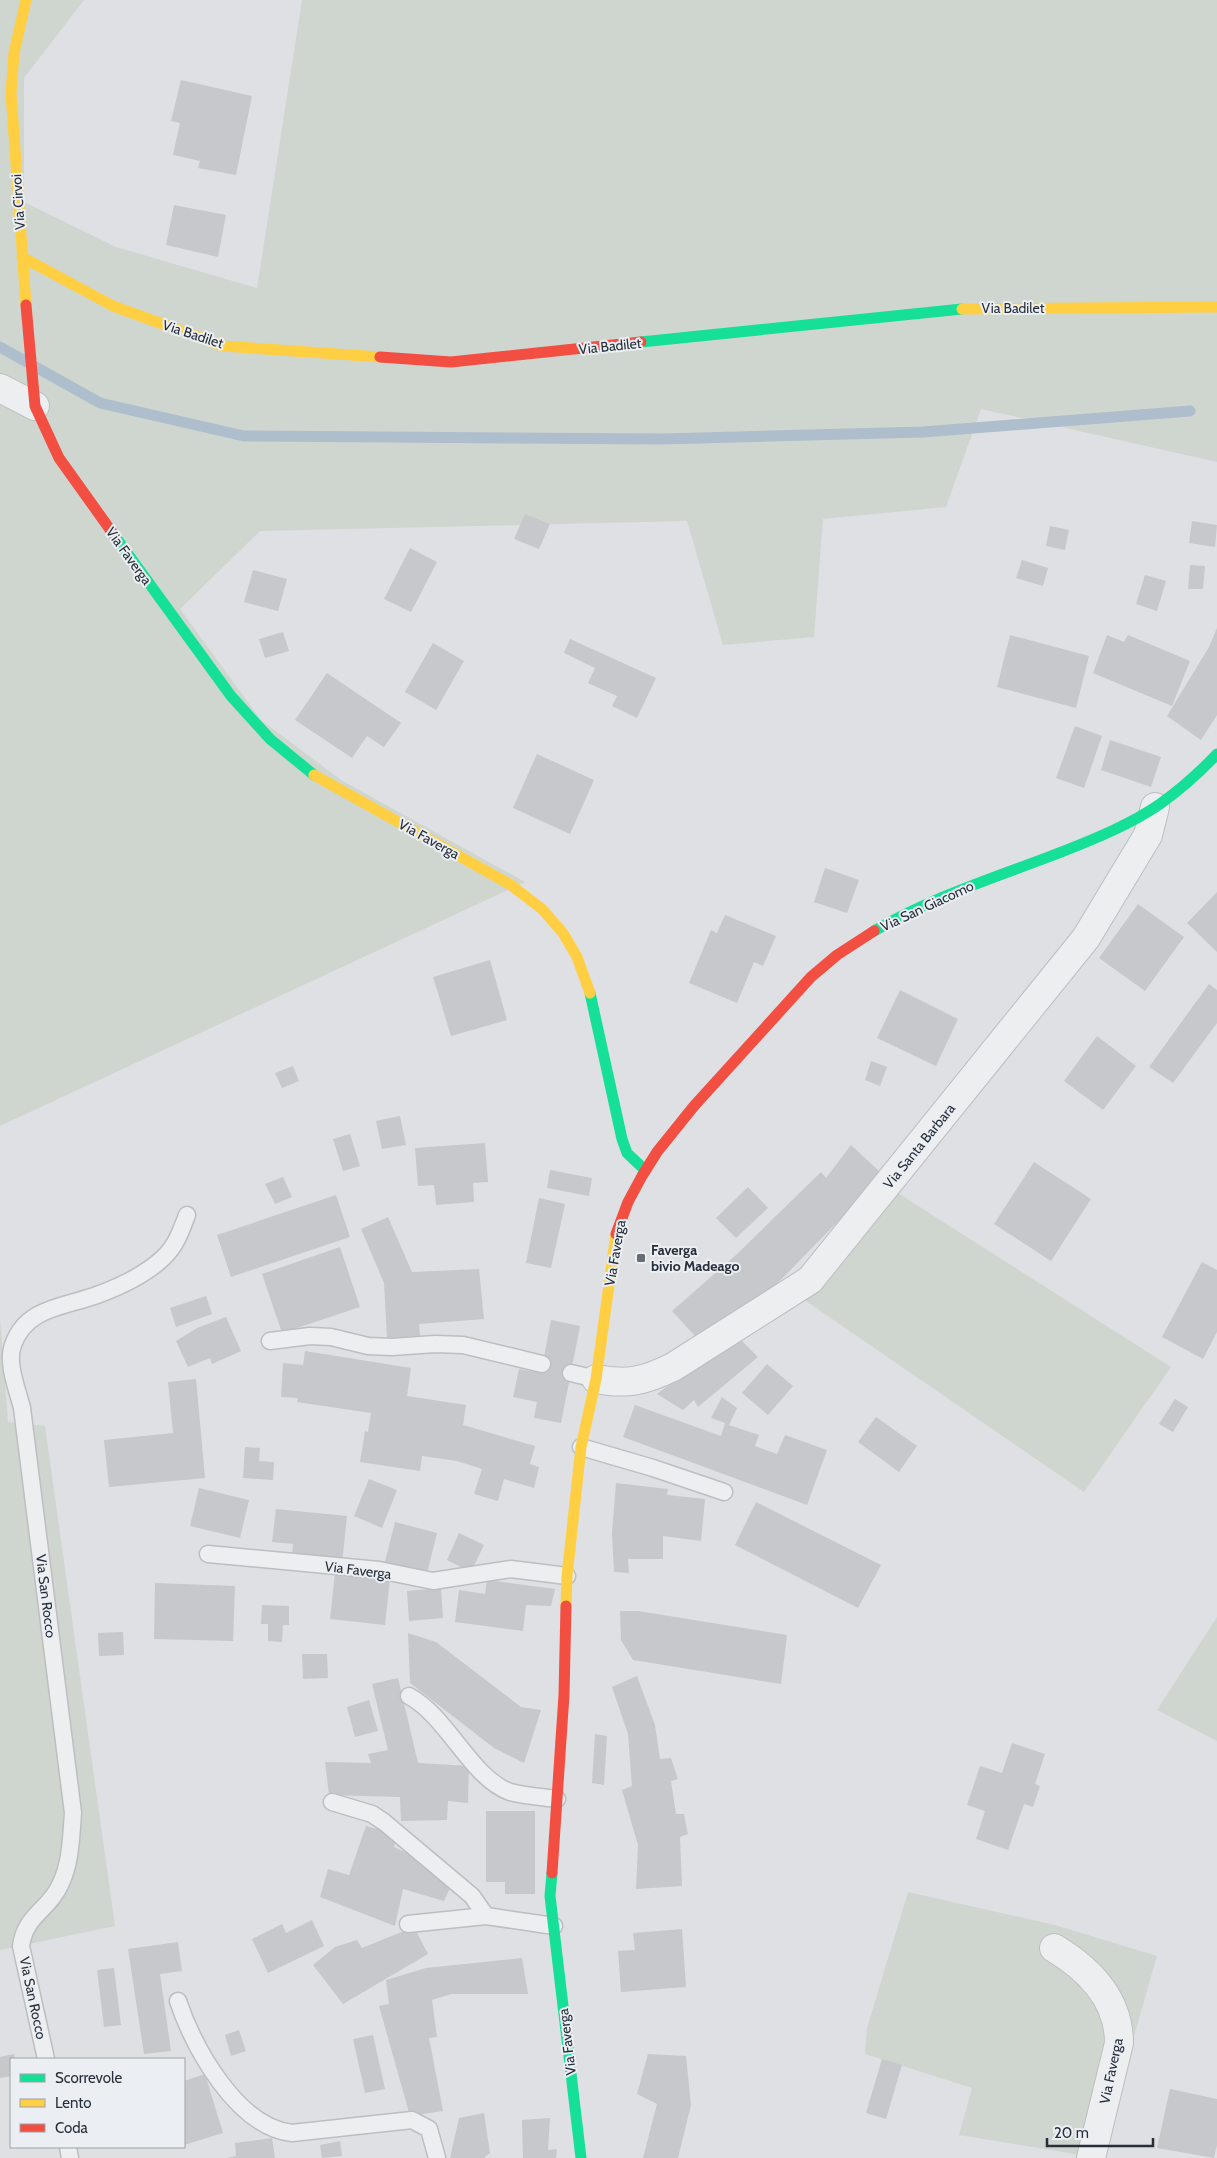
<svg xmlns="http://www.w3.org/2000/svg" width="1217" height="2158" viewBox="0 0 1217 2158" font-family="Cabin,sans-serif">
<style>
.green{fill:#cfd6cf}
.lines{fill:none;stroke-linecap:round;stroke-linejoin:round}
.stream{stroke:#aebecd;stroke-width:11}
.building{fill:#c6c8cb}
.lane-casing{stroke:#bcbec1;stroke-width:19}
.street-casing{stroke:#bcbec1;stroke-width:30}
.lane{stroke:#edeef0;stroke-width:16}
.street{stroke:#edeef0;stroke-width:28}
.fast{stroke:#16e098;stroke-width:11}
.slow{stroke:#ffcf43;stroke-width:11}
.jam{stroke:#f24e42;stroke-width:11}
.poi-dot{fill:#676d75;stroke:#ebeff3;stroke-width:2}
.labels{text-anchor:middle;stroke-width:4;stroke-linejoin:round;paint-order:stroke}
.street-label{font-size:14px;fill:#272f3a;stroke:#ebeff3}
.poi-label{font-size:14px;font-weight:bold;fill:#272f3a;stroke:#ebeff3;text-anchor:start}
</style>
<rect width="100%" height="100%" fill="#dee0e3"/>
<path class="green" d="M0,0h84l-60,78v124l92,45 141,41 45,-288h915v462l-236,-53 -35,98 -123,12 -9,118 -91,8 -36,-124 -427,10 -80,78 81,111 80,60 184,102 -525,244z
M879,1181l292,186 -87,125 -284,-195z
M0,1318l8,104 37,4 70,500 -115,24z
M1217,1617v124l-60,-31z
M908,1892l147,33 102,31 -58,202 -140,-23 13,-47 -107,-34 2,-26z"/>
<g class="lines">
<path class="stream" d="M0,347l100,56 144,33 419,3 260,-7 267,-21"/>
</g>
<path class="building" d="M181,80l71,16 -16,79 -38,-7 2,-7 -27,-6 7,-32 -9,-2z
M174,205l52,10 -8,42 -52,-12z
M525,514l25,10 -11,25 -25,-10z
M1192,521l25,4 -2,22 -26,-4z
M1050,526l19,4 -4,20 -19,-4z
M410,548l27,14 -26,50 -27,-13z
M1022,560l26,8 -5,18 -27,-8z
M1190,565l15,1 -2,23h-15z
M253,570l34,9 -9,32 -34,-9z
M1145,575l21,6 -9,30 -21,-7z
M1217,628v87l-16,25 -34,-24 42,-69z
M283,632l6,19 -24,7 -6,-19z
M1010,635l79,21 -13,52 -79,-21z
M1107,635l17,7 4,-7 62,26 -18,45 -79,-33z
M570,639l86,39 -19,40 -25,-12 5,-10 -29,-13 7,-15 -31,-15z
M433,643l31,18 -28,49 -31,-18z
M327,673l74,50 -17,24 -17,-11 -15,22 -57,-38z
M1075,726l27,10 -18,52 -28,-10z
M1110,740l51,17 -10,30 -50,-17z
M537,754l57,26 -24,54 -57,-26z
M825,868l34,12 -12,33 -33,-11z
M1217,892v60l-30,-29z
M1138,904l46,33 -39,54 -46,-33z
M725,915l51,21 -13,30 -9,-4 -17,41 -48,-20 22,-53 6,3z
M490,960l17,60 -56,16 -18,-59z
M1209,984l8,6v33l-44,60 -24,-16z
M900,990l58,29 -22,47 -59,-28z
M1097,1036l39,30 -33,44 -39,-29z
M871,1061l16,6 -7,19 -15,-6z
M293,1066l6,15 -17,7 -7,-15z
M400,1116l6,29 -24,4 -6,-28z
M350,1134l10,32 -17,5 -10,-32z
M485,1143l3,39 -15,1 1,19 -38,3 -2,-20 -16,1 -3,-38z
M851,1145l28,26 -26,35 -84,86 -64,55 -33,-36 64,-56 85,-83 5,6z
M1034,1162l57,37 -40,62 -57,-37z
M550,1170l42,8 -3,18 -42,-8z
M283,1177l9,20 -17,7 -10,-20z
M748,1187l20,21 -32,30 -20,-20z
M336,1195l14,42 -119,40 -14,-42z
M539,1198l26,6 -14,64 -25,-5z
M388,1217l24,55 67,-3 5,50 -65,5 1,12 -33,2 -3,-55 -23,-54z
M340,1247l20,60 -78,26 -20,-59z
M1202,1262l15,8v62l-14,27 -41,-22z
M206,1296l6,18 -36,13 -6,-19z
M226,1317l15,34 -29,13 -2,-6 -22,9 -12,-26 21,-13z
M551,1320l29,6 -19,97 -27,-5 3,-16 -24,-5 6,-28 22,4z
M735,1334l23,23 -60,50 -4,-7 -11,10 -26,-16z
M305,1351l106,17 -4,28 59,9 -3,20 72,21 -5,18 9,3 -5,21 -30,-9 -6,22 -24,-7 8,-25 -25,-8 -35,-5 -2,15 -60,-9 5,-31 3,1 3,-19 -74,-11 1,-4 -17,-1 2,-34 20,2z
M767,1364l26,22 -25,29 -26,-22z
M196,1379l9,99 -96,9 -5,-47 69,-7 -5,-51z
M722,1397l15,11 -8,17 30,10 -4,11 22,8 8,-19 42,15 -20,55 -184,-68 12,-32 86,31 4,-13 -14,-5z
M1175,1399l13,8 -15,25 -14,-8z
M876,1417l41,29 -18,26 -41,-30z
M245,1447l15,1 -1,13 15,1 -1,18 -30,-2z
M369,1479l28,11 -15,38 -28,-12z
M616,1483l52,6 -1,6 38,4 -4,42 -38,-5v23h-35l1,14 -15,-1 -2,-39z
M199,1488l50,12 -9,38 -50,-12z
M756,1502l125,63 -23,43 -123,-63z
M276,1509l71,7 -5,47 -50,-5 1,-14 -21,-2z
M395,1522l42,11 -10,40 -42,-11z
M459,1533l25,12 -13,27 -24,-12z
M335,1572l55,7 -5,46 -55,-6z
M487,1580l68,9 -4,17 -25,-1 -3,26 -68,-9 4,-32 26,4z
M155,1583l80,3 -2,55 -79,-2z
M441,1588l2,30 -34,3 -2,-30z
M262,1605l27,1v19h-6l-1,17 -14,-1v-17h-7z
M620,1611h18l149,24 -6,49 -148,-24 -12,-20z
M123,1632l1,23 -25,1 -1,-23z
M408,1633l28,9 85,65 20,3 -17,53 -30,-15 -84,-65z
M302,1654h25l1,24 -25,1z
M637,1676l18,49 5,34 11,-1 7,21 -7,2 5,33h8l4,20 -8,3 2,49 -46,3 2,-44 -16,-55 10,-4 -4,-52 -16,-47z
M398,1678l20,85 51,3 -1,37 -20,-2 -1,19 -46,1 -1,-24 -71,-2 -4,-33 46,1 -3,-9 20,-4 -16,-66z
M369,1700l9,31 -23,6 -8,-30z
M595,1734l12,2 -3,49 -12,-2z
M1012,1743l33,11 -10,30 5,2 -7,21 -9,-3 -16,46 -32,-11 9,-28 -18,-6 13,-39 22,7z
M486,1811h49v83h-30v-12h-19z
M366,1826l31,8 -3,13 17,8 39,33 -6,13 -41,-12 -8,37 -75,-29 8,-28 21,6z
M312,1920l12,26 -56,27 -16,-34 30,-15 4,9z
M414,1927l14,27 -85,50 -30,-39 22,-18 22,-7 5,8z
M682,1929l4,58 -65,5 -3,-41 17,-1 -2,-17z
M178,1942l4,29 -22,3 11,77 -27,3 -16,-105z
M522,1958l6,36h-77l-19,6 5,37 -8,1 14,73 -33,5 -31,-110 10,-2 -3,-24 40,-12z
M114,1968l7,57 -17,2 -7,-57z
M239,2030l7,21 -15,5 -6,-21z
M373,2035l12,54 -20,4 -12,-54z
M14,2054l1,5h-4v17l-11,2v-21z
M648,2054l38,2 5,49 -13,53h-35l14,-54 -20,-10z
M882,2059l20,6 -16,54 -20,-6z
M205,2074l18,59 -39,12v-64z
M1170,2089l47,10v46l-3,13 -57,-10z
M484,2113l6,40 -6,5h-34l9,-40z
M550,2118l-2,32 9,-1 -1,9h-33l-1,-38z
M272,2138l3,20h-48l9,-2 -1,-13z
M340,2141l2,15 -20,2 -2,-13z"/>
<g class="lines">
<g class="lane-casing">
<path id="lane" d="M270,1341l40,-5 21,1 37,9 24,1 43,-3 28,1 79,19
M571,1373l25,6
M581,1447l72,21 71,24
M208,1554l171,16 54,11 78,-12 56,7
M409,1696c39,21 62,82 101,96 15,4 32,5 47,7
M332,1802l40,12 12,8 88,74 14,20
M408,1924l78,-8 68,10
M178,2001c16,47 59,126 114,132l120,-13 17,9 8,29
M46,2059l-25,-113c4,-31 28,-36 39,-61 11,-22 11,-48 13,-72l-51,-405c-4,-17 -16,-45 -9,-63 13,-38 52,-38 84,-50 22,-8 49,-21 66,-37 13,-12 18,-27 24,-43
M68,2147l2,11"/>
</g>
<g class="street-casing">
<path id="street" d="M0,388l35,18
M596,1379c32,6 48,2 77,-12l137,-87 276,-342 62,-103 7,-28
M1054,1948c35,21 65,51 65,95l-28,115"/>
</g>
<use href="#lane" class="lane"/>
<use href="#street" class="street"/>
<path class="fast" d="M641,342l321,-33
M114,535l117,161 39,43 44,36
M874,931c60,-35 126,-55 190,-80 33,-13 67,-27 96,-47 21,-15 39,-31 57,-50
M590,993l32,146 5,14 18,17
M552,1873l-2,23 31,262"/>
<path class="slow" d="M22,257l91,49 110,40 157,11
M26,305l-15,-212 3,-40 12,-53
M962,309l255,-2
M314,775l197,110 31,24 21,24 14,24 13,36
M566,1606l1,-30 14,-129 15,-68 20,-145"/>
<path class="jam" d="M26,305l9,101 24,52 55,77
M380,357l71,5 190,-20
M616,1234l12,-32 14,-26 15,-24 37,-46 117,-129 26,-22 37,-24
M552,1873l12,-178 2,-89"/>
</g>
<rect class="poi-dot" x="636" y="1253" width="10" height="10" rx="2.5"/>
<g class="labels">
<g class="street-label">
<text transform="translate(18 202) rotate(-94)" y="5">Via Cirvoi</text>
<text x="1013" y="313">Via Badilet</text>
<text transform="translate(193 334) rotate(18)" y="5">Via Badilet</text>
<text transform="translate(610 346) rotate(-6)" y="5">Via Badilet</text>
<text transform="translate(129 556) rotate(54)" y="5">Via Faverga</text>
<text transform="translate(429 839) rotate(29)" y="5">Via Faverga</text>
<text transform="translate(927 906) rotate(-25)" y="5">Via San Giacomo</text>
<text transform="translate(919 1146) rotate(-51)" y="5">Via Santa Barbara</text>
<text transform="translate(615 1253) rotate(-80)" y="5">Via Faverga</text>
<text transform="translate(358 1570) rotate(7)" y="5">Via Faverga</text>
<text transform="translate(46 1596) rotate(83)" y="5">Via San Rocco</text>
<text transform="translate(33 1998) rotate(78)" y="5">Via San Rocco</text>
<text transform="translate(567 2042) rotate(-97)" y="5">Via Faverga</text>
<text transform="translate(1111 2071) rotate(-78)" y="5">Via Faverga</text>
</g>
<g class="poi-label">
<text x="651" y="1255">Faverga<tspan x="651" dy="16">bivio Madeago</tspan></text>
</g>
</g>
<rect x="10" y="2058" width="175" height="90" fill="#ebeff3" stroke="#9da2a9"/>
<rect x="20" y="2074" width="25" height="8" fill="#16e098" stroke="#9da2a9"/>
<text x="55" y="2083" font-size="15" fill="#272f3a">Scorrevole</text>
<rect x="20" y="2099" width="25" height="8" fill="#ffcf43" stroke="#9da2a9"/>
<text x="55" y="2108" font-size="15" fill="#272f3a">Lento</text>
<rect x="20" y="2124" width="25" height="8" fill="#f24e42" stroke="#9da2a9"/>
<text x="55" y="2133" font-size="15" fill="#272f3a">Coda</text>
<path d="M1047 2138v8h106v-8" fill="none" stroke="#272f3a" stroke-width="2.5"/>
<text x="1054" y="2138" font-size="15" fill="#272f3a" stroke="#ebeff3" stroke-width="4" paint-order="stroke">20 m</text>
</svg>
